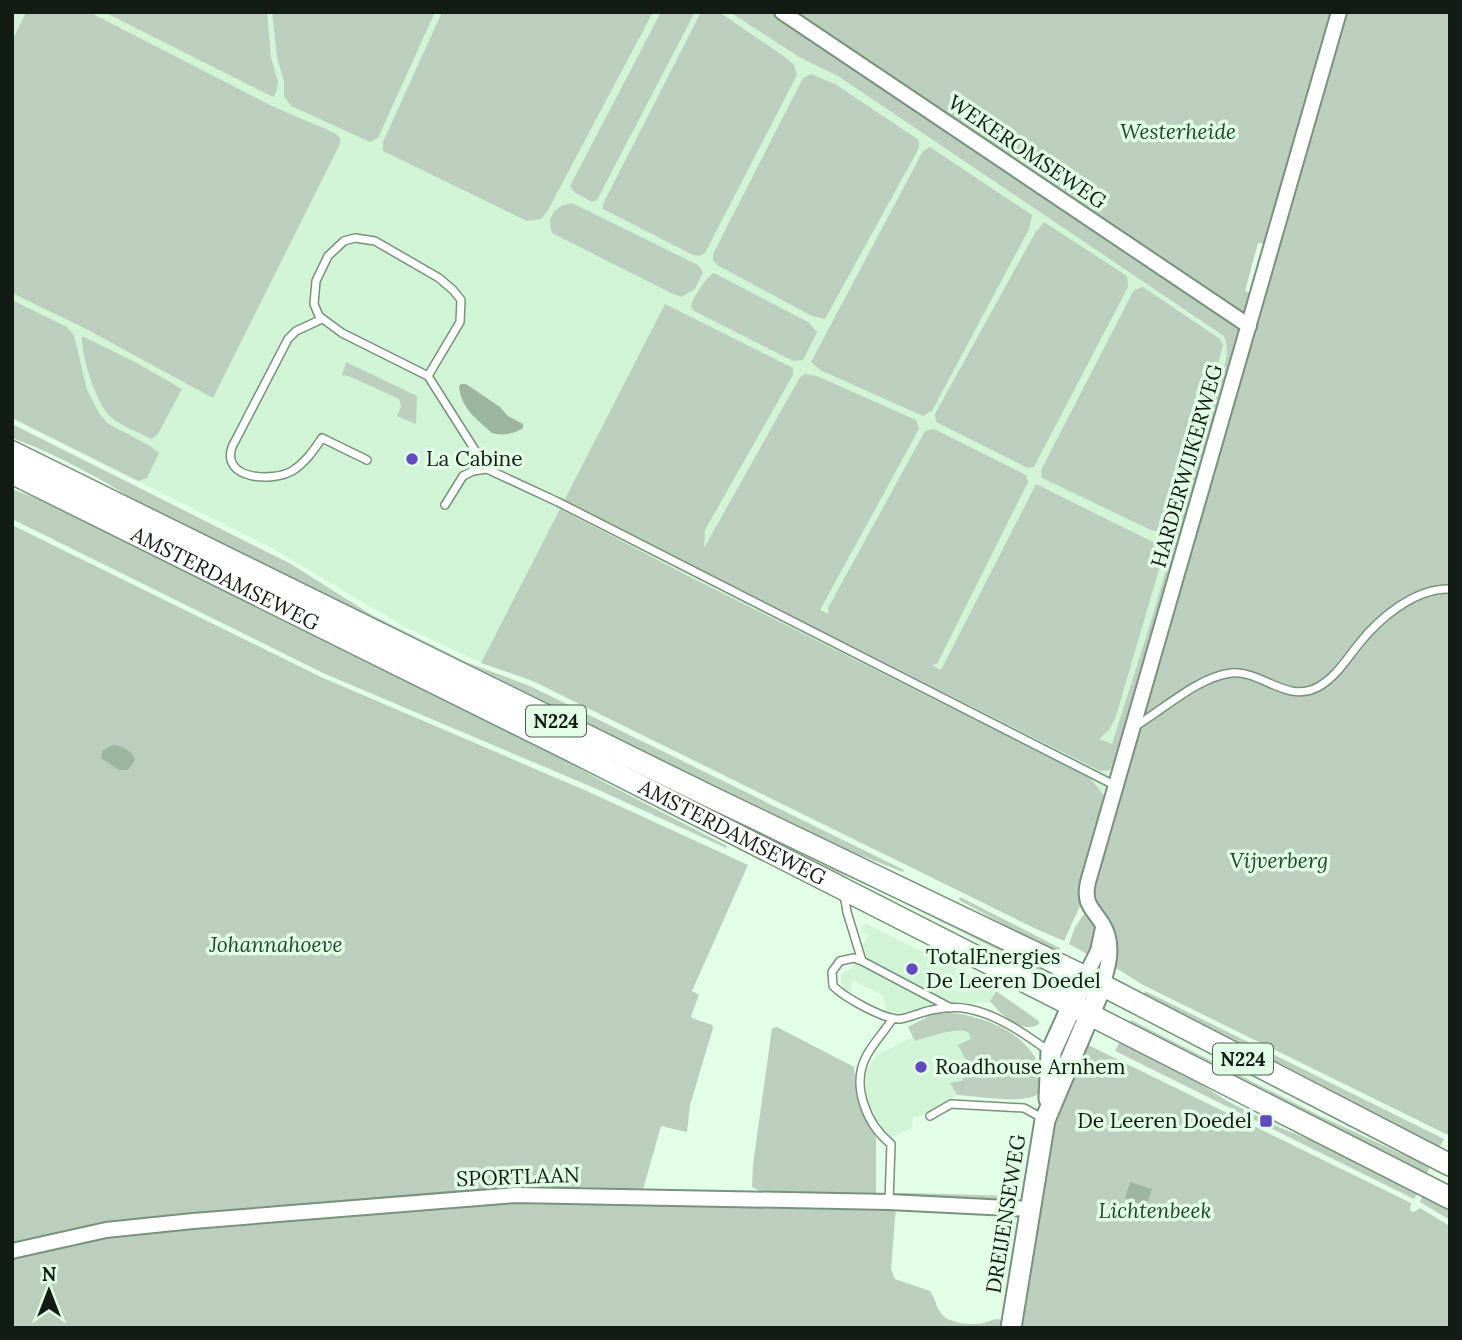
<svg xmlns="http://www.w3.org/2000/svg" width="1462" height="1340" viewBox="0 0 1462 1340" font-family="Lora,serif">
<style>
.built{fill:#d1f4d7}
.green{fill:#bccfbf}
.water{fill:#9bb59f}
.lines{fill:none;stroke-linecap:round;stroke-linejoin:round}
.service-casing{stroke:#78927d;stroke-width:10}
.minor-casing{stroke:#78927d;stroke-width:18}
.secondary-casing{stroke:#78927d;stroke-width:23}
.primary-casing{stroke:#78927d;stroke-width:24}
.service{stroke:#fff;stroke-width:7}
.minor{stroke:#fff;stroke-width:14}
.secondary{stroke:#fff;stroke-width:19}
.primary{stroke:#fff;stroke-width:21}
.poi-dot{fill:#6249c2;stroke:#e2fee6;stroke-width:2.5}
.labels{text-anchor:middle;stroke-width:7;stroke-linejoin:round;paint-order:stroke}
.shield{fill:#e2fee6;stroke:#506053;stroke-width:2}
.shield-label{font-size:19px;font-weight:bold;fill:#121c14}
.park-label{font-size:21px;font-style:italic;fill:#1e4829;stroke:#e2fee6}
.street-label{font-size:21px;fill:#121c14;stroke:#e2fee6}
.poi-label{font-size:21px;fill:#121c14;stroke:#e2fee6;text-anchor:start}
</style>
<rect width="100%" height="100%" fill="#e2fee6"/>
<path class="built" d="M12,12h764l461,312 -58,225 -110,356 -58,6 -144,-65 -335,-165 -61,-23 -68,-32 -131,-78 -260,-130z
M866,924l121,60 9,7 -6,11 -37,1 -54,10 -13,-3 -3,-15 -31,-15 -1,14 -9,-6 -1,-13 11,-7 16,-33 -6,-4v-5z
M963,1030l4,1 4,7 -3,26 -5,9 -1,9 -11,1 6,12 -38,22h-6l-1,11 -21,10 -7,-4 -15,-23 -4,-20 2,-22 10,-14 36,-18 3,4 12,-5z"/>
<path class="green" d="M26,12h63l183,94 63,27 5,5v6l-127,254 -127,-69 -74,-36v-252z
M104,12h163l4,46 7,23 -2,12 -3,4z
M272,12h163l-57,126 -8,4 -79,-36 -7,-10v-15l-7,-24z
M442,12h211l-106,200 -6,7 -14,2 -144,-70v-9z
M661,12h34l-98,188 -5,2 -18,-10 -4,-6z
M701,12h18l66,45 9,8 3,10 -92,178 -6,3 -6,-1 -90,-46v-5z
M730,12h46l461,311 4,12 -125,434 -16,2 -536,-270 101,-197 128,64v7l-88,155 -1,18 96,-171 5,-3 12,2 99,44 3,9 -99,181 9,4 -1,-6 97,-177 9,-2 92,46 2,7 -91,182 -5,1 9,5 95,-186 119,59 7,11 -2,12 -44,150 -7,14 -10,9 13,5 41,-129 67,-231c3,-15 11,-33 4,-48l-386,-260 -39,-19z
M788,12h547l-66,232 -11,-1 -13,48 9,4 -4,11 -10,8z
M1343,12h107v1124l-307,-151 -27,-17 -22,-65 -2,-18z
M811,74l24,10 84,56v8l-94,171 -13,-3 -95,-51 -4,-5v-6l90,-176z
M930,147l102,68 -3,14 -97,182 -9,5 -103,-46 -9,-8 112,-211z
M572,203l126,62 5,7 -8,17 -14,8 -12,-5 -117,-59c-6,-16 3,-28 20,-30z
M1044,222l83,54 1,11 -94,180 -6,1 -92,-46 -1,-8 100,-181z
M714,273l94,49 9,10 -14,28 -10,1 -99,-50 -3,-5c1,-7 16,-30 23,-33z
M1143,287l77,52 3,6 -42,160 -7,5 -1,12 -6,7 -7,3 -9,-2 -109,-52 -1,-8 93,-180z
M12,300l55,27 7,8 13,55 12,23 8,10 45,24 7,6 -12,25 -9,3 -126,-63z
M82,336l53,26 47,27 -24,45 -7,5c-12,-7 -28,-12 -39,-21 -16,-13 -31,-63 -30,-82z
M346,362l71,34 -1,28 -19,-8 4,-9 -2,-8 -48,-22 -9,-2z
M12,424l279,140 79,50 96,48 64,24 374,184 -1,2 -71,-28 -105,-49 -569,-280c-46,-30 -94,-58 -146,-77z
M12,464l1039,506 -3,5 -169,-85 -90,-38z
M12,489l37,14 480,237 75,42 123,64 -1,2 -134,-61 -269,-114 -311,-154z
M560,509l134,70 395,198 18,22 -28,92 2,13 -17,37 -30,-13 -501,-247 -52,-18z
M12,525l309,152 268,115 159,73 -56,126 7,4 -8,21 1,2 20,7 1,3 -23,77 -3,27 -26,-6 -19,67 -97,-3 -533,57z
M960,897l100,51 -2,6 -99,-54z
M1086,911l11,18 -3,18 -7,7 -18,-10 6,-17z
M996,991l43,30v3c-11,8 -27,-1 -37,-10 -6,-4 -6,-8 -12,-12z
M1145,991l299,148 -6,11 -296,-153z
M952,1013c32,3 81,22 88,58 2,7 0,15 0,22 -14,12 -64,3 -83,2l-7,-12 12,-2 1,-8 5,-9 -10,-19 13,-6 -3,-7c-10,-5 -42,5 -53,9l-7,-14 25,-13z
M1131,1020l187,95 112,52 -4,8 -297,-151z
M777,1027l77,40 3,27 6,20 13,24v59l-109,-2 -15,-8 1,-22 18,-130 1,-7z
M1121,1039l46,24 62,39 52,26 64,26 74,37 -5,8 -299,-148z
M1086,1044l325,159 -1,7 4,2 6,-4 30,18v102h-433l33,-200z
M894,1193h15l106,3 -4,7 -116,-7z
M1424,1193l26,14v13l-30,-18z
M515,1199l381,8 -5,62 4,10 35,12c5,7 6,15 10,21 6,11 32,14 43,11 11,-3 10,-5 22,-3l-1,8h-992v-73l95,-20z"/>
<path class="water" d="M461,384h5l34,23 8,9 15,8v4c-8,6 -22,8 -31,5 -15,-14 -31,-24 -33,-47z
M113,745c10,2 18,4 22,15l-7,10h-9l-18,-12 1,-7z
M1130,1182l22,7 -6,17 -21,-8z"/>
<g class="lines">
<g class="service-casing">
<path id="service" d="M322,319l-26,12 -8,8 -56,108c-11,33 41,35 60,24 13,-8 22,-21 30,-33l45,22
M428,376l32,-54 1,-22 -8,-10 -14,-12 -64,-37 -20,-3 -11,3 -16,15 -12,25 -2,23 5,12 23,17 86,43 59,93
M445,505l18,-29 10,-5 14,-2 71,33 558,284
M1134,727c29,-17 64,-50 97,-54 31,-3 55,31 87,14 17,-9 28,-27 40,-42 21,-27 57,-57 92,-56
M844,894l3,18 15,49 89,47
M862,961l-8,-3 -14,3 -8,11 1,14c11,11 51,34 67,33 7,-1 14,-4 21,-6 14,-5 33,-7 48,-4 30,6 57,26 81,43
M930,1116l21,-12 73,4 20,11
M889,1202l2,-58c-24,-19 -41,-59 -24,-89 7,-13 18,-24 26,-37"/>
</g>
<g class="minor-casing">
<path id="minor" d="M782,12l467,314
M1085,977l13,-26 5,-23
M1102,985c6,-17 11,-36 4,-54 -9,-21 -24,-23 -18,-49l251,-870
M12,1251l94,-21 87,-9 322,-26 374,7 140,7"/>
</g>
<g class="secondary-casing">
<path id="secondary" d="M1049,1099l2,-47 34,-75
M1011,1328l34,-208 57,-135"/>
</g>
<g class="primary-casing">
<g id="primary">
<path d="M12,452l697,344 393,189 348,180"/>
<path id="s1" d="M12,473l572,284 866,441"/>
</g>
</g>
<use href="#service" class="service"/>
<use href="#minor" class="minor"/>
<use href="#secondary" class="secondary"/>
<use href="#primary" class="primary"/>
</g>
<g class="poi-dot">
<circle cx="412" cy="459" r="7"/>
<circle cx="912" cy="969" r="7"/>
<circle cx="921" cy="1067" r="7"/>
<rect x="1259" y="1114" width="14" height="14" rx="3.5"/>
</g>
<g class="labels">
<g class="shield">
<rect x="526" y="705.5" width="60" height="31" rx="5"/>
<rect x="1213" y="1043.5" width="60" height="31" rx="5"/>
</g>
<g class="shield-label">
<text x="556" y="728">N224</text>
<text x="1243" y="1066">N224</text>
</g>
<g class="park-label">
<text x="1178" y="139">Westerheide</text>
<text x="1279" y="868">Vijverberg</text>
<text x="276" y="952">Johannahoeve</text>
<text x="1155" y="1218">Lichtenbeek</text>
</g>
<g class="street-label">
<text transform="translate(1027 152) rotate(34)" y="7">WEKEROMSEWEG</text>
<text transform="translate(1187 466) rotate(-74)" y="7">HARDERWIJKERWEG</text>
<text dy="7" stroke="none"><textPath href="#s1" startOffset="238">AMSTERDAMSEWEG</textPath></text>
<text dy="7" stroke="none"><textPath href="#s1" startOffset="805">AMSTERDAMSEWEG</textPath></text>
<text transform="translate(518 1177) rotate(-2)" y="7">SPORTLAAN</text>
<text transform="translate(1006 1214) rotate(-81)" y="7">DREIJENSEWEG</text>
</g>
<g class="poi-label">
<text x="426" y="466">La Cabine</text>
<text x="926" y="964">TotalEnergies<tspan x="926" dy="24">De Leeren Doedel</tspan></text>
<text x="935" y="1074">Roadhouse Arnhem</text>
<text x="1252" y="1128" text-anchor="end">De Leeren Doedel</text>
</g>
</g>
<rect width="1462" height="1340" fill="none" stroke="#121c14" stroke-width="28"/>
<g transform="translate(49 1291)" stroke="#e2fee6" stroke-width="5" paint-order="stroke">
<path d="M0-5L12 26L0 18L-12 26Z" fill="#121c14"/>
<text y="-10" font-size="19" font-weight="bold" text-anchor="middle" fill="#121c14">N</text>
</g>
</svg>
